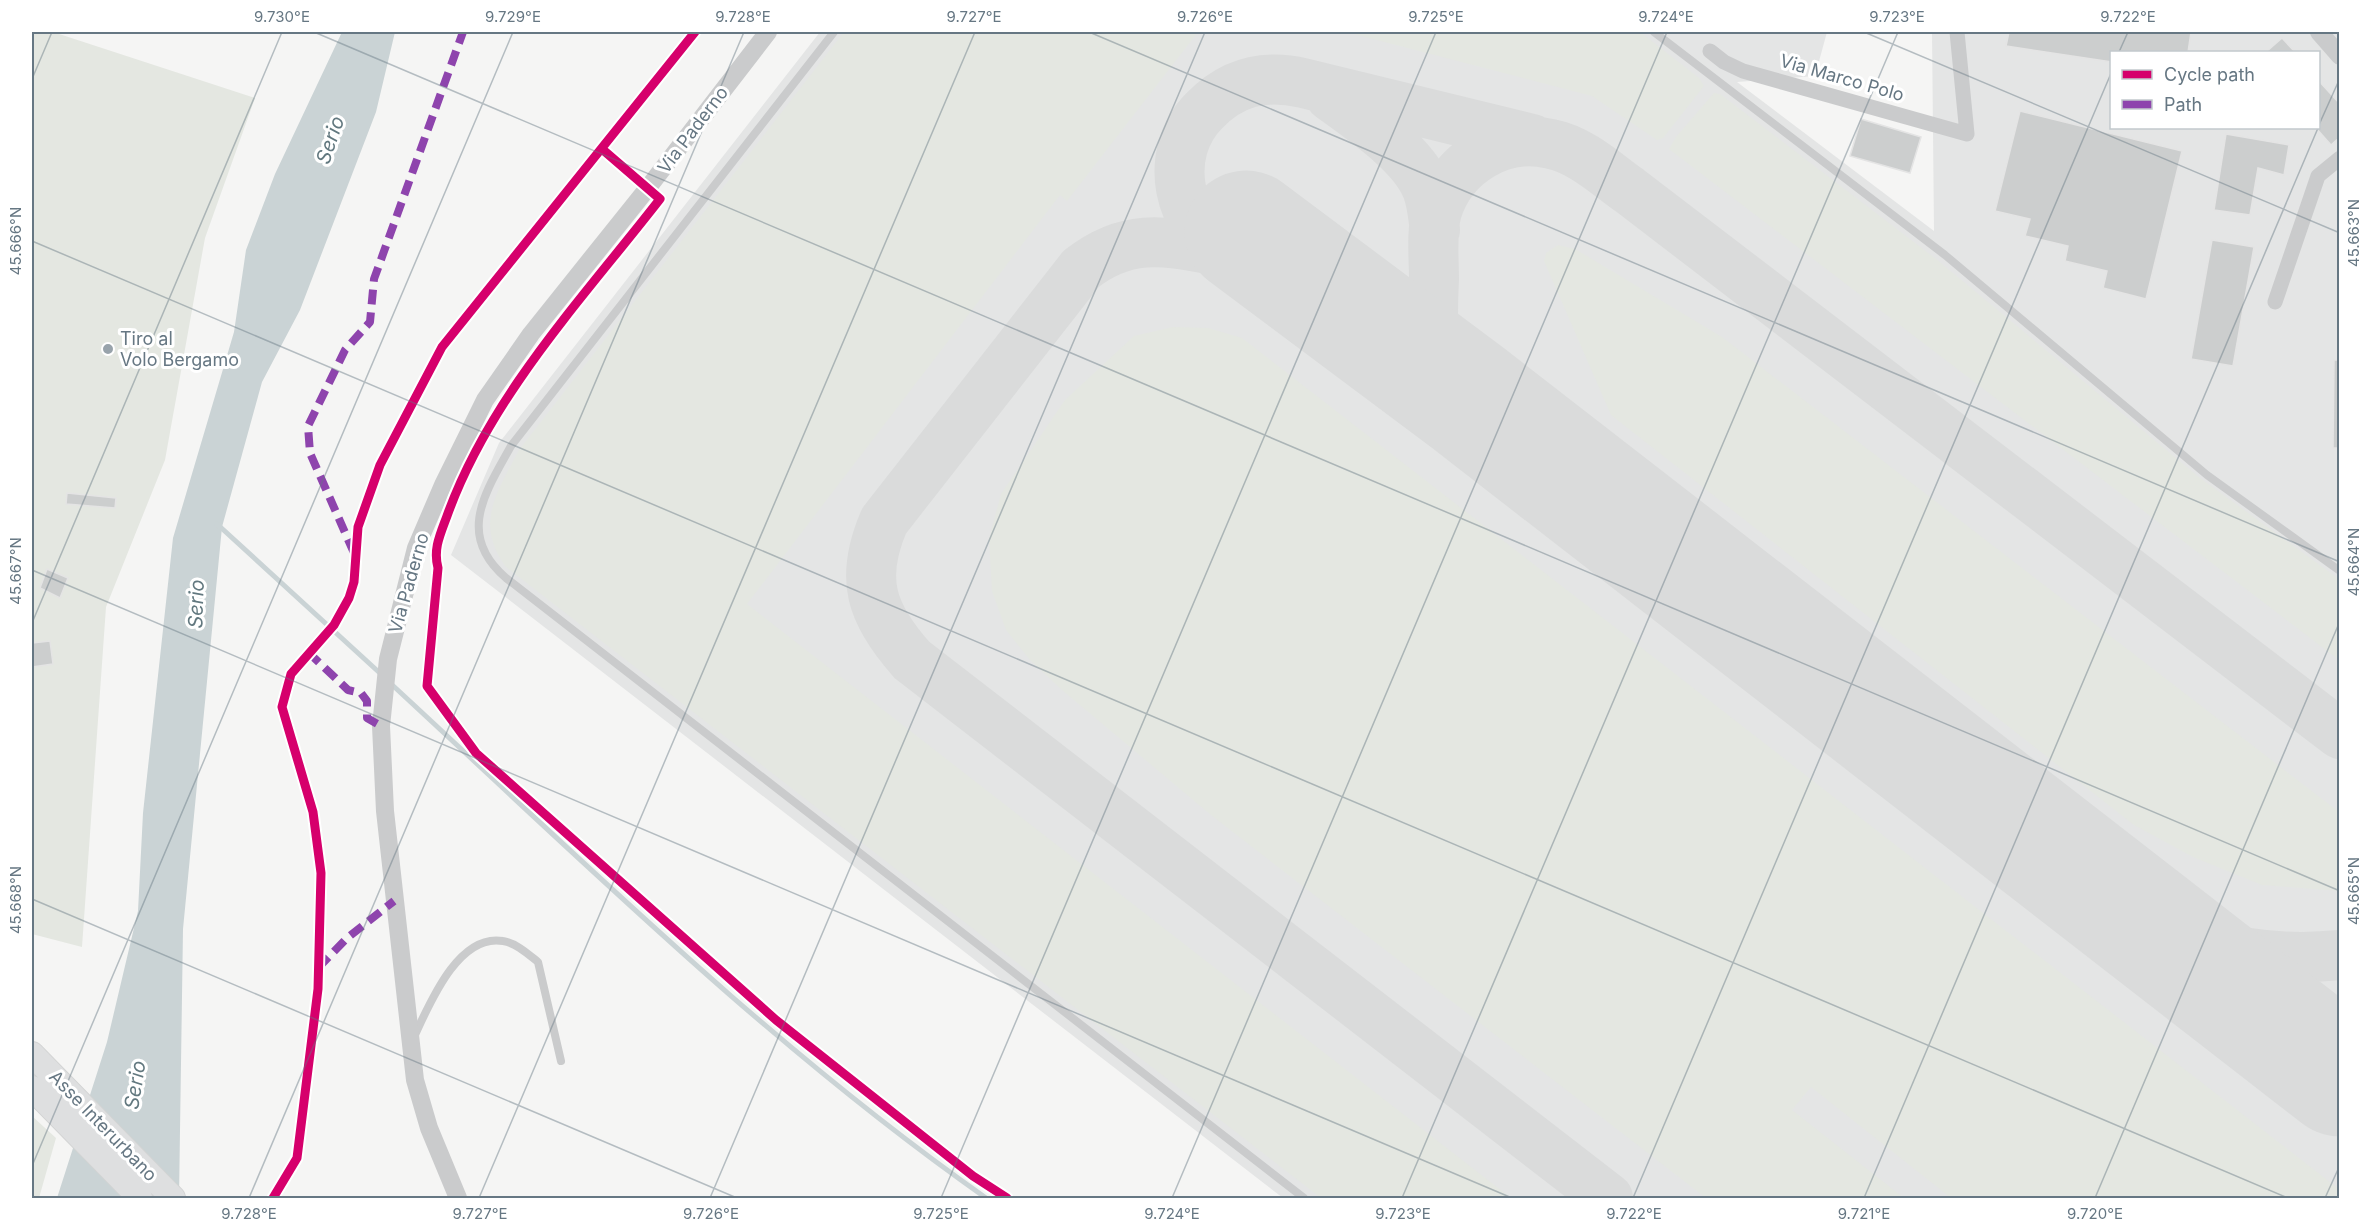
<svg xmlns="http://www.w3.org/2000/svg" width="2371" height="1230" viewBox="0 0 2371 1230" font-family="Inter,sans-serif">
<style>
.built{fill:#e4e5e5;fill-rule:evenodd}
.green{fill:#e4e7e1}
.water{fill:#cad3d5}
.lines{fill:none;stroke-linecap:round;stroke-linejoin:round}
.stream{stroke:#cad3d5;stroke-width:5}
.taxiway{stroke:#dadbdb;stroke-width:50}
.runway{stroke:#dadbdb;stroke-width:123}
.building{fill:#cccece;stroke:#e4e4e4;stroke-width:1.5}
.trunk-casing{stroke:#d2d3d3;stroke-width:26}
.service{stroke:#cacbcc;stroke-width:8}
.minor{stroke:#cacbcc;stroke-width:15}
.tertiary{stroke:#cacbcc;stroke-width:18}
.trunk{stroke:#dedfe0;stroke-width:24}
.quiet{stroke:#8e44ad;stroke-width:8;stroke-dasharray:15 8;stroke-linecap:butt}
.cycleway-casing{stroke:#fff;stroke-width:13}
.cycleway{stroke:#d6006c;stroke-width:9}
.ticks{fill:none;stroke:#667783;stroke-width:1.5;stroke-opacity:0.45}
.poi-dot{fill:#98a3ab;stroke:#fff;stroke-width:2}
.labels{text-anchor:middle;stroke-width:6;stroke-linejoin:round;paint-order:stroke}
.street-label{font-size:18px;fill:#667783;stroke:#fff}
.poi-label{font-size:18px;fill:#667783;stroke:#fff;text-anchor:start}
.water-label{font-size:20px;font-style:italic;fill:#62787f;stroke:#fff}
.neatline{fill:none;stroke:#667783;stroke-width:2}
.ticks-label{font-size:15px;text-anchor:middle;fill:#667783}
</style>
<rect width="100%" height="100%" fill="#f5f5f4"/>
<path class="built" d="M820,32h1007l-12,44 -78,6 197,149 -2,-199h407v1166h-1056l-832,-643 48,-112zM2112,52h206v76h-206z"/>
<path class="green" d="M32,32h21l202,66 -50,140 -40,222 -59,147 -24,340 -50,-13z
M844,32h354l-131,169 -7,-6 -313,409 764,594h-190l-815,-631c-32,-44 -9,-74 13,-117z
M1346,32h294l59,46 5,8 -41,52 -6,2 -65,-44z
M1714,93l6,1 216,165 264,219 139,101v81l-670,-511 7,-12z
M1558,245l17,4 147,88 617,475v79l-77,-6 -69,-28 -59,-32 -523,-410 -67,-154 2,-8z
M1173,327l35,1 34,10 1097,851v9h-388l-140,-111 -19,23 112,88h-198l-495,-383 -149,-125 -32,-30 -24,-30 -14,-39 -3,-52 12,-45 64,-94 69,-64z
M32,1116l24,22 -17,60h-7z"/>
<path class="water" d="M342,32h53l-19,80 -76,198 -38,72 -40,145 -39,402 -4,269h-122l50,-156 31,-131 5,-98 30,-275 61,-206 12,-82 29,-76z"/>
<g class="lines">
<path class="stream" d="M217,524l165,151
M389,682c193,178 382,365 597,516"/>
<path class="taxiway" d="M1330,96c31,23 83,57 97,93 5,13 6,27 8,41
M1230,253c-58,-10 -98,-24 -149,16l-197,252c-25,58 -13,93 28,139l696,538
M1420,377c-31,-25 -62,-49 -94,-74 -14,-11 -28,-25 -43,-33 -16,-10 -36,-9 -52,-17 -55,-23 -69,-100 -27,-142 28,-29 60,-37 99,-28l229,56
M1468,398c-10,-14 -23,-29 -29,-46 -8,-23 -6,-49 -5,-73 0,-21 -3,-47 3,-68 15,-48 65,-79 114,-67 30,6 54,29 78,46l711,544
M2110,896c16,10 31,21 48,29 55,28 121,36 182,30"/>
<path class="runway" d="M1246,232l222,166 872,677"/>
</g>
<path class="building" d="M2009,32h182l-3,20h-76v10l-106,-16z
M2282,38l13,14h-29z
M2318,80l22,24v33l-9,8 -15,-17h2z
M2020,111l162,40 -36,148 -43,-11 4,-17 -42,-10 3,-15 -43,-10 5,-17 -35,-8z
M1861,119l60,18 -11,36 -60,-17z
M2226,134l63,11 -5,30 -26,-7 -8,47 -36,-5z
M2212,240l42,7 -21,119 -42,-7z
M2334,360h6v88h-7z
M67,493l49,5 -1,10 -49,-4z
M47,569l21,9 -8,20 -20,-10z
M50,641l3,23 -21,3v-24z"/>
<g class="lines">
<g class="trunk-casing">
<path id="trunk" d="M32,1054l141,144
M32,1088l108,110"/>
</g>
<path class="service" d="M834,32l-323,414c-26,47 -55,89 -5,132l798,620
M1654,32l291,223 262,220 133,96
M414,1037c15,-32 44,-104 89,-96 13,2 25,13 35,21l23,99"/>
<path class="minor" d="M1710,51l14,11 19,9 224,63 -10,-102
M2275,302l43,-126 22,-18"/>
<path class="tertiary" d="M2319,32l21,24
M458,1198l-29,-70 -14,-48 -30,-269 -4,-85 7,-67 28,-111 27,-63 42,-85 46,-66 116,-145 121,-157"/>
<use href="#trunk" class="trunk"/>
<path class="quiet" d="M354,553l-44,-100 -2,-27 37,-76 25,-28 4,-43 89,-247
M308,652l40,38 13,3 6,8v17l14,8
M318,968l28,-29 48,-38"/>
<g class="cycleway-casing">
<path id="cycleway" d="M602,149l58,50c-77,99 -170,197 -213,317 -7,19 -14,33 -9,52l-11,118 49,67 300,267 197,156 34,22
M273,1198l24,-40 21,-169 3,-116 -8,-61 -31,-105 9,-33 43,-49 15,-27 5,-16 4,-55 22,-62 62,-118 253,-315"/>
</g>
<use href="#cycleway" class="cycleway"/>
</g>
<path class="ticks" d="M314,32l2026,859M1089,32l1251,530M1864,32l476,201M2119,52l9,-20M32,79l20,-47M2318,127l22,-49M32,241l2256,957M32,570l1480,628M32,623l250,-591M32,899l705,299M32,1166l481,-1134M249,1198l495,-1166M479,1198l496,-1166M710,1198l495,-1166M941,1198l495,-1166M1172,1198l495,-1166M1402,1198l496,-1166M1633,1198l479,-1127M1864,1198l454,-1070M2095,1198l245,-577M2325,1198l15,-33"/>
<circle class="poi-dot" cx="108" cy="349" r="6"/>
<g class="labels">
<g class="street-label">
<text transform="translate(1842 78) rotate(16)" y="6">Via Marco Polo</text>
<text transform="translate(693 130) rotate(-53)" y="6">Via Paderno</text>
<text transform="translate(409 583) rotate(-74)" y="6">Via Paderno</text>
<text transform="translate(103 1126) rotate(46)" y="6">Asse Interurbano</text>
</g>
<g class="poi-label">
<text x="120" y="345">Tiro al<tspan x="120" dy="21">Volo Bergamo</tspan></text>
</g>
<g class="water-label">
<text transform="translate(330 140) rotate(-71)" y="7">Serio</text>
<text transform="translate(196 604) rotate(-88)" y="7">Serio</text>
<text transform="translate(135 1085) rotate(-81)" y="7">Serio</text>
</g>
</g>
<rect width="2371" height="1230" fill="none" stroke="#ffffff" stroke-width="66"/>
<rect x="2110" y="51" width="210" height="78" fill="#ffffff" stroke="#c2c9cd" stroke-width="1.5"/>
<rect x="2122" y="70" width="30" height="9" fill="#d6006c" stroke="#c2c9cd" stroke-width="1.5"/>
<text x="2164" y="81" font-size="18" fill="#667783">Cycle path</text>
<rect x="2122" y="100" width="30" height="9" fill="#8e44ad" stroke="#c2c9cd" stroke-width="1.5"/>
<text x="2164" y="111" font-size="18" fill="#667783">Path</text>
<rect x="33" y="33" width="2305" height="1164" class="neatline"/>
<g class="ticks-label">
<text x="282" y="22">9.730°E</text>
<text x="513" y="22">9.729°E</text>
<text x="743" y="22">9.728°E</text>
<text x="974" y="22">9.727°E</text>
<text x="1205" y="22">9.726°E</text>
<text x="1436" y="22">9.725°E</text>
<text x="1666" y="22">9.724°E</text>
<text x="1897" y="22">9.723°E</text>
<text x="2128" y="22">9.722°E</text>
<text transform="translate(2354 233) rotate(-90)" y="5">45.663°N</text>
<text transform="translate(16 241) rotate(-90)" y="5">45.666°N</text>
<text transform="translate(2354 562) rotate(-90)" y="5">45.664°N</text>
<text transform="translate(16 571) rotate(-90)" y="5">45.667°N</text>
<text transform="translate(2354 891) rotate(-90)" y="5">45.665°N</text>
<text transform="translate(16 900) rotate(-90)" y="5">45.668°N</text>
<text x="249" y="1219">9.728°E</text>
<text x="480" y="1219">9.727°E</text>
<text x="711" y="1219">9.726°E</text>
<text x="941" y="1219">9.725°E</text>
<text x="1172" y="1219">9.724°E</text>
<text x="1403" y="1219">9.723°E</text>
<text x="1634" y="1219">9.722°E</text>
<text x="1864" y="1219">9.721°E</text>
<text x="2095" y="1219">9.720°E</text>
</g>
</svg>
